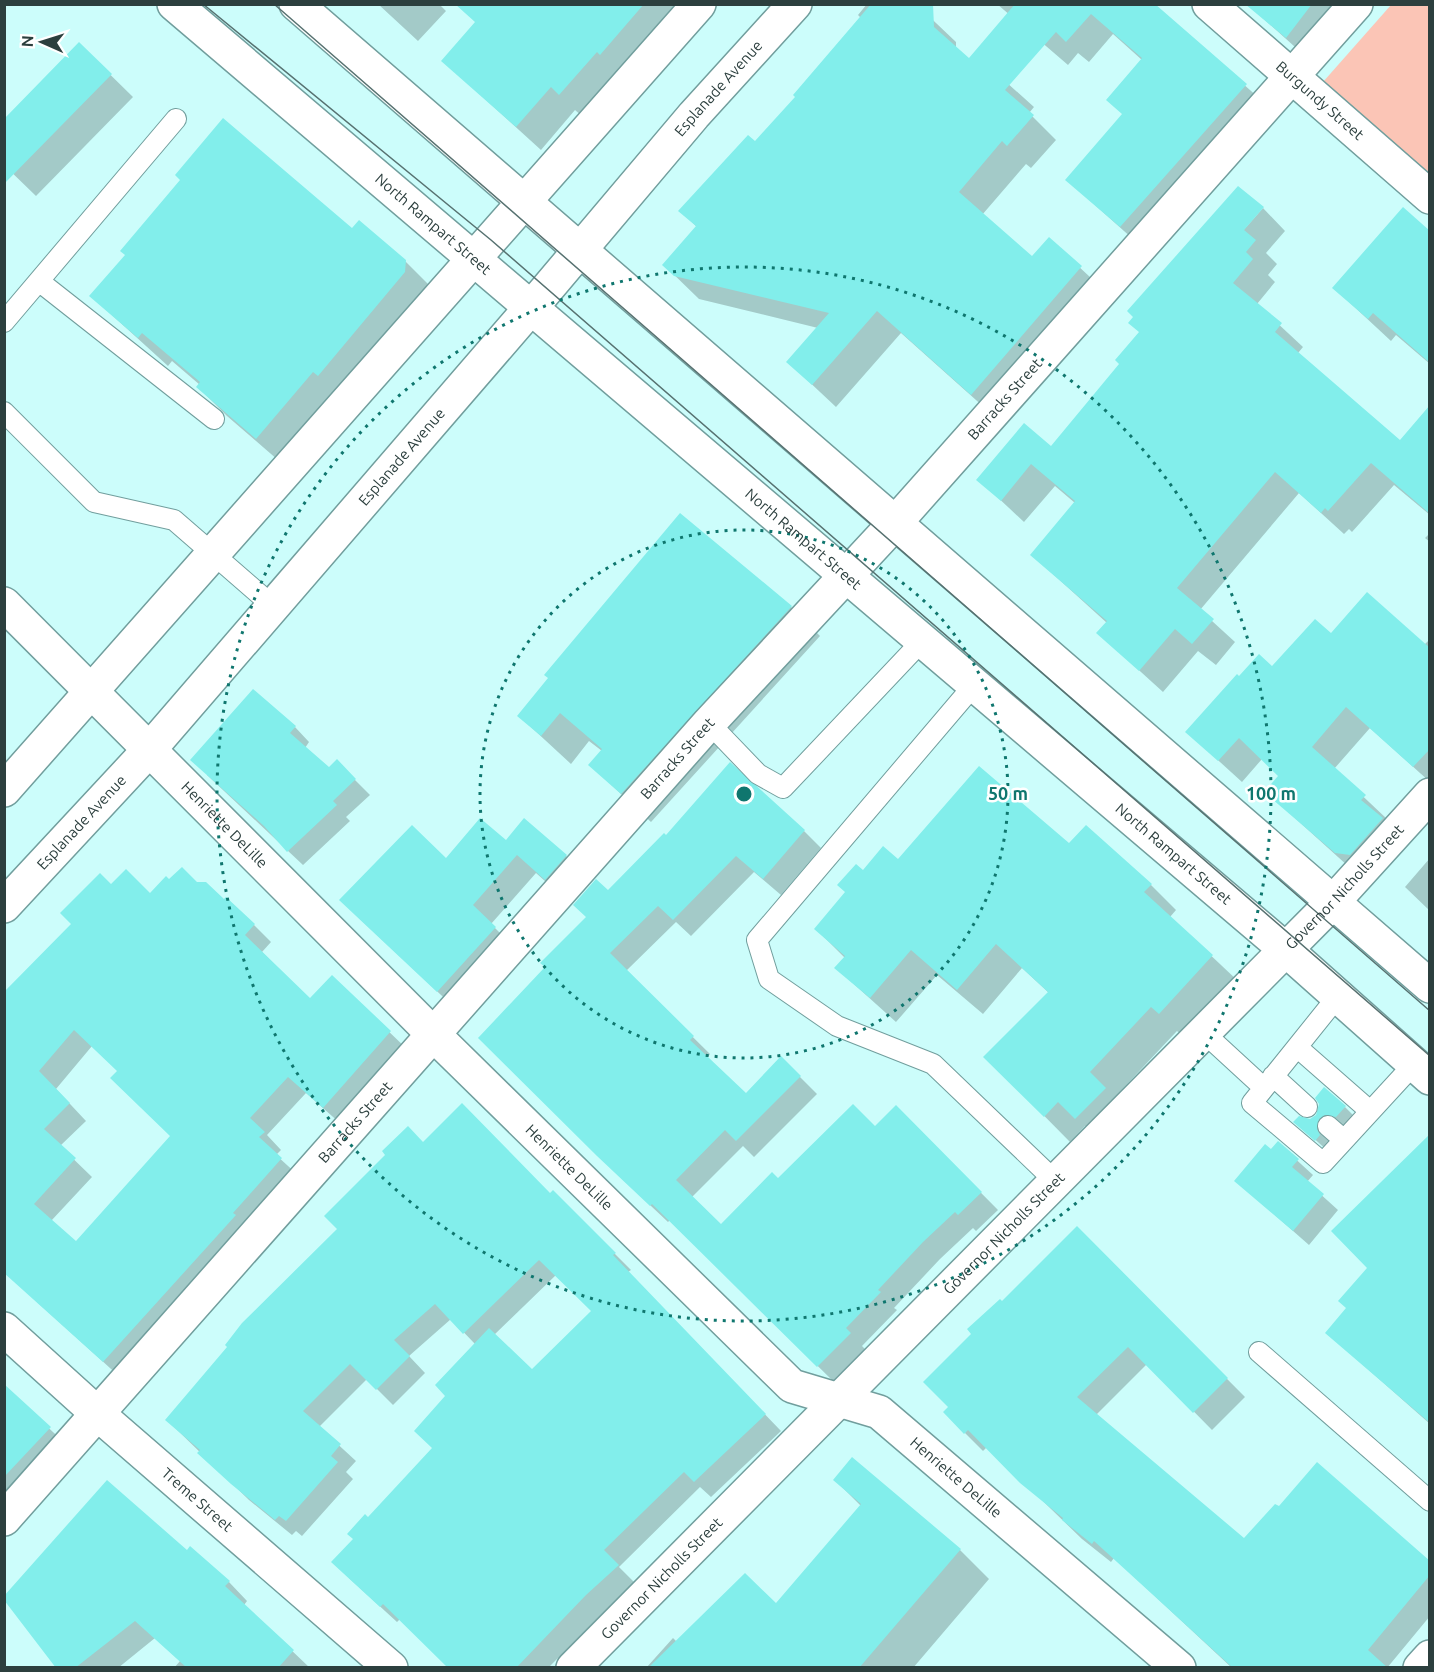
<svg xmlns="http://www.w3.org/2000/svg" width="1434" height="1672" viewBox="0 0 1434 1672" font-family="Ubuntu,sans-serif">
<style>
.green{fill:#fbc5b6}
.shadow{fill:#0003;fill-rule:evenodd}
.building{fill:#82eeeb;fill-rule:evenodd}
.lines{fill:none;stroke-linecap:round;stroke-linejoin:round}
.lane-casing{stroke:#719e9d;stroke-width:22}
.street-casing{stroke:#719e9d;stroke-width:36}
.secondary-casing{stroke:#719e9d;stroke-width:36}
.lane{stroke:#fff;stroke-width:20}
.street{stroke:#fff;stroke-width:33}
.secondary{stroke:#fff;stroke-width:33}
.tram{stroke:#577271;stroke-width:1.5}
.ring{fill:none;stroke:#0f766e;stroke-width:3;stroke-dasharray:3 6}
.labels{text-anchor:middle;stroke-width:5;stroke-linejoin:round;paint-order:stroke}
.street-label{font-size:15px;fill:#2c3f3e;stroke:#fff}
.centre{fill:#0f766e;stroke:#fff;stroke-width:3}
.ring-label{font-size:18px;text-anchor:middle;font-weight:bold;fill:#0f766e;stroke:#fff;stroke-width:5;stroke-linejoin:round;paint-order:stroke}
</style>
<rect width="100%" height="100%" fill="#ccfdfb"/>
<path class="green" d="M1391,5h38v171l-106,-94z"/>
<path class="shadow" d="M378,4h61l7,7 -28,30z
M471,4h217l-104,114 -9,-8 -34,40 -98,-89 33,-38z
M867,4h49l40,38v7l13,11 6,-6 59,53 -5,6 27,27 -25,28 -5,-4 -44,51 51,43 16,-19 55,51 -109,127 -94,-84 -65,74 -48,-45 30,-34 -119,-29 -35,-34 33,-38 -17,-16 75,-67 42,-47 64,-79 -3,-3z
M997,4h156l115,102 -125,142 -76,-68 56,-65 19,-55 -29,-26 -24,28 -11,-9 -10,12z
M1247,4h105l-47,52z
M79,44l54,53 -97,99 -32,-31z
M1263,208l22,23 -19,22 11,11 -9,11 7,7 -18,22 46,43 -5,6 102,89 30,-35v108l-36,-30 -42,47 -3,-3 -5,5 -45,-41 -99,117 35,32 -19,23 -18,-14 -35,41 -65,-59 9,-10 -75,-68 43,-52 -20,-17 -31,36 -46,-43 73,-31z
M352,230l53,31 29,29 -148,177 -59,-51 -29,-29 2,-2 -28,-24 -4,5 -77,-70z
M1430,233v131l-34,-29 -5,6 -57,-53z
M680,515l111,92 29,29 -169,186 -61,-57 12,-14 -13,-10 -18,23 -52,-48z
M1430,533v9l-5,-4z
M1331,635l93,10 6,-6v143l-60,-54 -36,41 53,50 -28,57 -93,-84 14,-16 -18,-17 -20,23 -55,-50 52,-54 33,-10z
M295,727l14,15 -4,6 24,21 8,-7 33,33 -24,22 4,4 -47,44 -96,-90z
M804,831l17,17 -40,47 -27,-23 -63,64 -15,-14 -50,49 84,83 -3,4 39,37 35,-37 36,36 -63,63 -11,-11 -51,51 29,29 57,-46 97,-52 21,-21 102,103 -22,21 -3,-3 -33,31 -46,49 3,2 -35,36 5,5 -32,32 -165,-163 -2,2 -52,-49 -69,-206 61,-75z
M506,842l60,14 19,19 -21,23 -28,-25 -45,51 23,23 -57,63 -97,-91 86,-59z
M1070,845l81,40 25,25 -6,7 68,64 -52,58 -9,-8 -63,67 16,16 -29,29 -16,-17 -15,16 -84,-85 63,-64 -27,-25 -39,46 -46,-39 -41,47 -60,-54 9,-10 -29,-29 48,-57 35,-11z
M1430,858v53l-25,-24z
M170,881l26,2 58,42 17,17 -9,10 48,48 22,-23 76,73 -67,74 -35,-31 -39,42 14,15 -5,5 23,21 -178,202 -85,-77 -32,-307 107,-108 39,9zM92,1046l27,25 52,65 -94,107 -26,-22 41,-44 -32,-31 26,-25 -30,-32z
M1345,1107l14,14 -28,33 -35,-32 14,-2z
M1429,1136l1,288 -103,-91 21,-24z
M1278,1143l35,32 -6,7 31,28 -29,35 -73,-64z
M424,1144l126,51 3,-3 78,78 -3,2 153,159 -70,66 -11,-10 -81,80 15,15 -86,86h-98l-50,-49 -3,3 -48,-44 6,-39 13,-20 65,-70 14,-53 28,-52 -24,-25 -42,37 16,17 -32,32 -26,-26 -48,48 37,34 -10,11 7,7 -51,57 -6,-5 -4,4 -43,-35 -82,-80zM556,1275l37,36 -61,60 -38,-36z
M1077,1228l168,169 -33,33 -65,-66 -51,51 149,125 185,23v53l-43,52h-155l-118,-110 -3,4 -29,-23 -95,-92 -4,4 -18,-18 37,-130z
M4,1386l66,62 -66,66z
M835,1480l125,70 29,29 -76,89h-267l27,-30 4,4 99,-37 85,-99z
M190,1549l39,33 18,19 -3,4 66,63h-136l6,-7 -25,-23 -37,30h-60z"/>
<path class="building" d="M455,4h189l-44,51 -3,-3 -38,43 -8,-8 -35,40 -75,-66 34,-39z
M871,4h62l1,23 35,31 46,-54h140l92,80 -127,143 -55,-47 57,-66 -16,-14 36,-42 -51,-44 -25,28 -10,-10 -51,58 29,25 -27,31 -5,-5 -43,51 73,64 17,-19 33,29 -111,129 -94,-84 -65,74 -26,-23 43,-49 -155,-37 -12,-11 34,-39 -18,-15 70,-76 7,6 40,-44 -2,-2z
M1245,4h67l-26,34z
M79,42l33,32 -108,110v-65z
M223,118l129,110 7,-8 47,40 -1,12 -87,104 -5,-4 -57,67 -60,-52 4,-5 -58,-49 -4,5 -49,-42 36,-41 -5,-4 60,-71 -5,-5z
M1238,186l26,21 -20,23 12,10 -10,12 7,7 -20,24 49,40 -7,9 125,108 30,-35v109l-59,-51 -43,48 -3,-3 -4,5 -46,-41 -98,116 37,31 -22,25 -17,-15 -36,42 -43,-38 11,-12 -77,-66 45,-54 -44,-37 -30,37 -25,-21 48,-57 27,23 68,-82 -4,-4 24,-28 -11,-9 5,-6 -6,-6z
M1403,207l27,24v132l-57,-50 -5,6 -36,-31z
M680,513l112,93 -171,188 -33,-29 14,-16 -42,-36 -19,23 -24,-20 31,-38 -4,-3z
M1367,592l63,56v101l-17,18 -67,-60 -34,40 54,48 -5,5 22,18 -33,37 -15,-2 -71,-61 14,-16 -39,-38 -21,23 -33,-29 52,-58 2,2 20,-22 13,12 43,-47 16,14z
M253,689l43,37 -6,7 39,34 8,-8 19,20 -23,22 4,4 -50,47 -23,-26 -74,-66z
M730,762l75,68 -42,49 -27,-23 -63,64 -15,-14 -48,47 84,83 -4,4 56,53 35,-37 20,20 -65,65 -11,-11 -49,50 45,44 51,-52 6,6 75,-74 22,22 21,-21 86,87 -24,23 -3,-3 -32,30 -45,48 3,2 -35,36 5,5 -34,34 -165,-163 -2,2 -53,-50 -119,-118 67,-71 -5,-4 46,-46 -13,-12 23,-26 12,11 56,-57 2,2z
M979,766l90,77 17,-18 66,59 -8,8 69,63 -54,59 -8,-7 -61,65 16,16 -31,31 -17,-17 -14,15 -61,-60 65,-65 -52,-48 -39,46 -46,-40 -41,48 -36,-30 11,-12 -31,-27 31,-37 -8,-7 19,-21 7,6 20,-24 15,13z
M480,818l26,22 18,-22 43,37 -22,25 -28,-25 -44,50 23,22 -59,65 -98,-92 73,-75 34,33z
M182,867l15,15h9l18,17 2,-2 29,27 -10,11 65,63 22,-23 59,56 -68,77 -35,-31 -38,41 15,14 -6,5 23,21 -49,55 3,2 -133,147 -99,-89v-281l67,-68 -11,-11 40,-40 11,11 15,-15 24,24 16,-17 3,3zM74,1030l43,41 -7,7 60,58 -94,105 -42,-37 42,-46 -32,-29 26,-26 -31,-32z
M1324,1087l22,19 -10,11 -11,-2 -6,4 -2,10 3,6 -5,6 -22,-19 6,-6 11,3 6,-4 3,-11 -4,-6z
M462,1103l88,90 3,-3 63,63 -3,2 153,159 -72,68 -10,-10 -80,78 15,15 -33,30 -70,73h-68l-65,-64 -3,3 -49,-45 22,-23 -6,-5 18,-20 3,3 64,-69 -18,-17 31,-35 -10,-11 54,-57 43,41 59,-58 -52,-51 -76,74 -28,-30 -41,36 16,16 -34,34 -26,-26 -47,47 38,33 -10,12 7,6 -52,59 -7,-5 -4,4 -44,-36 -34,-31 3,-3 -35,-30 62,-73 -2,-2 17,-22 95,-94 -13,-13 61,-61 -3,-4 26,-25 15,16z
M1430,1134v289l-105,-90 21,-25 -8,-7 29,-33 -36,-37z
M1278,1141l21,18 -7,8 32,27 -31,37 -59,-50 31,-37 6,5z
M1077,1226l151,152 -35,35 -65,-66 -51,50 167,141 31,-34 4,2 38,-44 113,99v14l-62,75 20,18h-155l-139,-127 -2,3 -30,-24 1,-2 -43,-35 -52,-53 -4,4 -21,-22 5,-5 -25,-25 48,-48 -4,-5 33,-30 2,2z
M4,1384l47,43 -47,50z
M852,1457l109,92 -102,119h-211l97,-95 31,30 85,-99 -28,-24z
M107,1480l80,70 3,-4 40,35 -5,5 69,64 -16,18h-91l-52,-47 -60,47h-19l-52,-68v-4z"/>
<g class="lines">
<g class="lane-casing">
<path id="lane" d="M40,282l174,137
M4,322l172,-203
M4,412l90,90 80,18 99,86
M974,685l-217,255 12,39 68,47 96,38 121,116
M709,723l49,51 25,14 139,-147
M1338,996l-86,107 71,60 91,-99
M1202,1031l62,57
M1297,1047l73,64
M1273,1076l34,31
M1328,1126l16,14
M1259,1352l171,149"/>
</g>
<g class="street-casing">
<g id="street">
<path id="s1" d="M1209,4l221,193"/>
<path id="s2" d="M4,604l429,430 359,352 87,26 300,256"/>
<path id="s3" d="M4,1329l95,86 292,253"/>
<path id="s4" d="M4,1519l705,-796 186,-200 461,-519"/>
<path id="s5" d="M573,1668l760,-766 97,-107"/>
<path d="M1420,1668l10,-11"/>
</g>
</g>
<g class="secondary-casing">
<g id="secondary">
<path id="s6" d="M174,4l1111,945 145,129"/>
<path d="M296,4l1134,982"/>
<path d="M4,790l695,-786"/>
<path id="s7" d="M4,906l145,-156 398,-461 147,-174 101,-111"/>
</g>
</g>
<use href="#lane" class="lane"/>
<use href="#street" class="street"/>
<use href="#secondary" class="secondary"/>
<path class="tram" d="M203,4l288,236 939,816
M274,4l1156,1007"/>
</g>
<g class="ring">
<circle cx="744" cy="794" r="264"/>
<circle cx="744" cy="794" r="527"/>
</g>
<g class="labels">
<g class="street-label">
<text dy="5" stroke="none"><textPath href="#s7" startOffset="1086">Esplanade Avenue</textPath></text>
<text dy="5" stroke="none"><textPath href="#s1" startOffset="147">Burgundy Street</textPath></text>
<text dy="5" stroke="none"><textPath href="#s6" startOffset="340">North Rampart Street</textPath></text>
<text dy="5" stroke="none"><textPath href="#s4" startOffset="1502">Barracks Street</textPath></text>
<text dy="5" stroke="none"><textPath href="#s7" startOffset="600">Esplanade Avenue</textPath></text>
<text dy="5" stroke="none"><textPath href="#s6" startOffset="826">North Rampart Street</textPath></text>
<text dy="5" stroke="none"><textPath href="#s4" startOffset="1016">Barracks Street</textPath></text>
<text dy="5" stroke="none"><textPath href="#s7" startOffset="114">Esplanade Avenue</textPath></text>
<text dy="5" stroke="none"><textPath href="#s2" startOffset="312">Henriette DeLille</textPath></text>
<text dy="5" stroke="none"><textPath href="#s6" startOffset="1312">North Rampart Street</textPath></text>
<text dy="5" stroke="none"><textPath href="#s5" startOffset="1098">Governor Nicholls Street</textPath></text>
<text dy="5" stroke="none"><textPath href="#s4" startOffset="530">Barracks Street</textPath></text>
<text dy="5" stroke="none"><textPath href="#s2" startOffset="798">Henriette DeLille</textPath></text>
<text dy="5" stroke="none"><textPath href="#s5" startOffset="612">Governor Nicholls Street</textPath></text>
<text dy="5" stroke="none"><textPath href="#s2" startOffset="1302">Henriette DeLille</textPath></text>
<text dy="5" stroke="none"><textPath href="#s3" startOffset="258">Treme Street</textPath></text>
<text dy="5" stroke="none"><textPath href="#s5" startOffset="126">Governor Nicholls Street</textPath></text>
</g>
</g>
<circle cx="744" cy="794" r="9" class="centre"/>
<g class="ring-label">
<text x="1008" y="800">50 m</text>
<text x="1271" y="800">100 m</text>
</g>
<rect width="1434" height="1672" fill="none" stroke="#2c3f3e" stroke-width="12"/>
<g transform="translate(42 42) rotate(273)" stroke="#ffffff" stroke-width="4.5" paint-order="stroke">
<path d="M0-4.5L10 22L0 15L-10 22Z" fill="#2c3f3e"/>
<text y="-9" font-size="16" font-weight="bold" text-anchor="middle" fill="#2c3f3e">N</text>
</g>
</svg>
